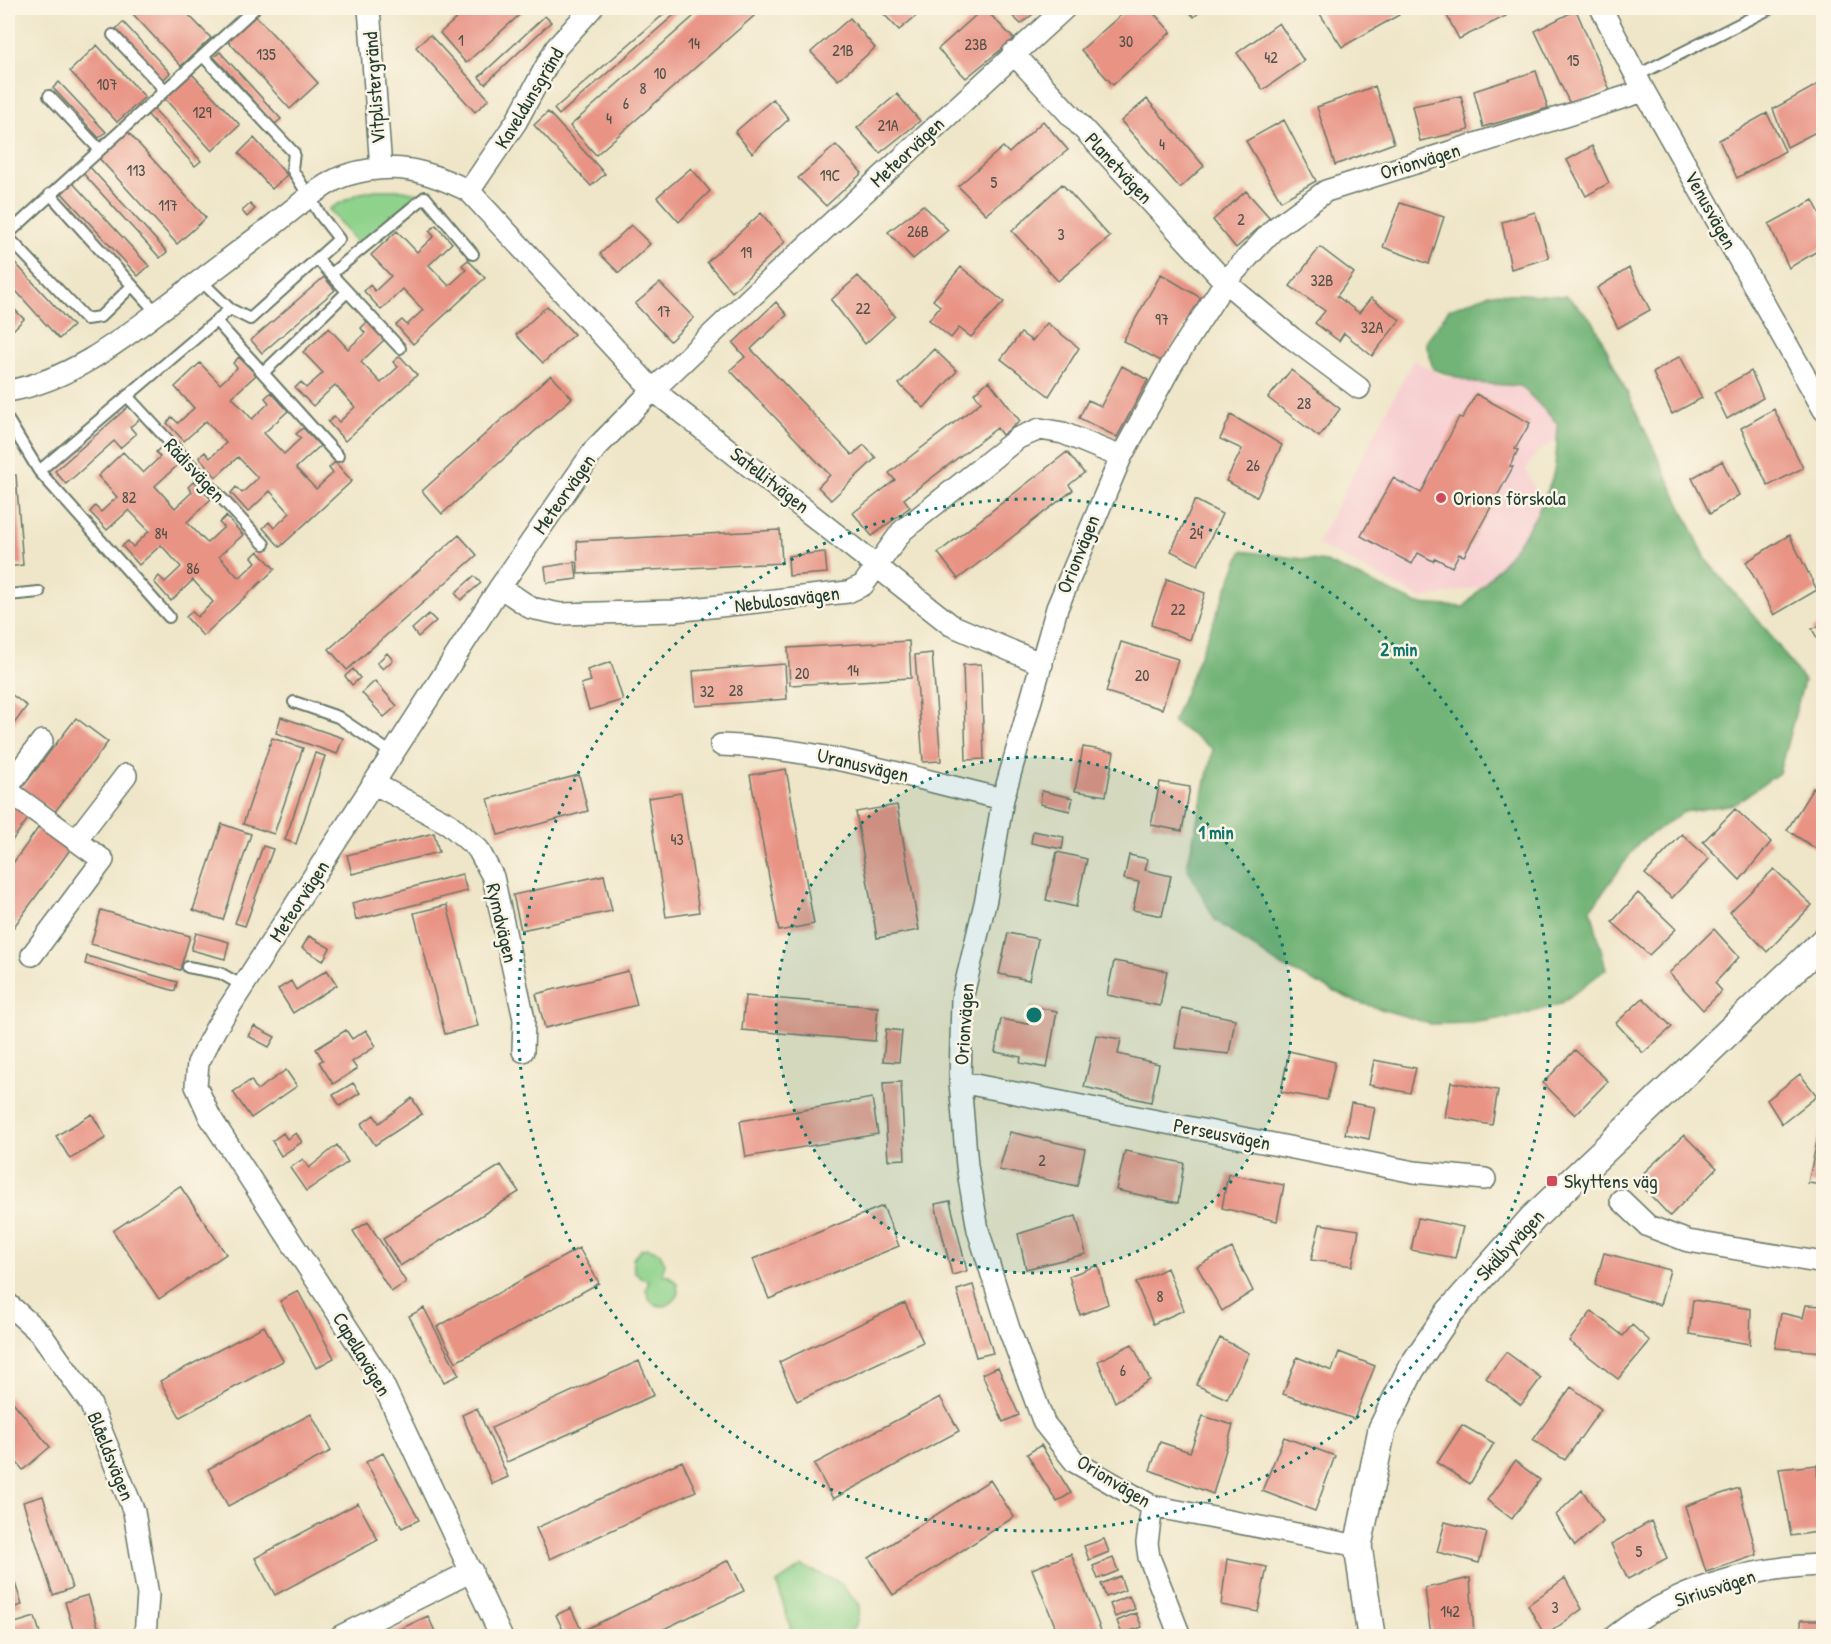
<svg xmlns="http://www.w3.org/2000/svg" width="1831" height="1644" viewBox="0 0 1831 1644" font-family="'Patrick Hand',sans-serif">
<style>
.built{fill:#f7cfd1}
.green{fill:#8ed28b;stroke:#568860;stroke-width:1.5}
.forest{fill:#72b477;stroke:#487856;stroke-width:1.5}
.building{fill:#e89384}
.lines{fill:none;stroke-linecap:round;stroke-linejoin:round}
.service-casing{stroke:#687868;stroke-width:14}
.minor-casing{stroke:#687868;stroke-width:24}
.tertiary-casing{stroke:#687868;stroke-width:30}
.service{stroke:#fff;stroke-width:10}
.minor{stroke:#fff;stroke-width:21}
.tertiary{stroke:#fff;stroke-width:27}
.ring{fill:none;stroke:#0f766e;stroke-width:3;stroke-dasharray:3 6}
.poi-dot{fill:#d1495b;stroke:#fcf5e5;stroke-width:2}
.labels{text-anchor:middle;stroke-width:5;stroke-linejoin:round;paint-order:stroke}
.number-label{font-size:16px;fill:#515248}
.street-label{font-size:20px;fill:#1f3d34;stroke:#fcf5e5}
.poi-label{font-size:20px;fill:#1f3d34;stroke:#fcf5e5;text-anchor:start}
.centre{fill:#0f766e;stroke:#fcf5e5;stroke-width:3}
.ring-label{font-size:18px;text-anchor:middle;font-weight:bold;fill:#0f766e;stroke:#fcf5e5;stroke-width:5;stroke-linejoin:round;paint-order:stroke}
</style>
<rect width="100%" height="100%" fill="#fcf5e5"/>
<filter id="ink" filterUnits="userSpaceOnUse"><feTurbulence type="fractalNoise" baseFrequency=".0167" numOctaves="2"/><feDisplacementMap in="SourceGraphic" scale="12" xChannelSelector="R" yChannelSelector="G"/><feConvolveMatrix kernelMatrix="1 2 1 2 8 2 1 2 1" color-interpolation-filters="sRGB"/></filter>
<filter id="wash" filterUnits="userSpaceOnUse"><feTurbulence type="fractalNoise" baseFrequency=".008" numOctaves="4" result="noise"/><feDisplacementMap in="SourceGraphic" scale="24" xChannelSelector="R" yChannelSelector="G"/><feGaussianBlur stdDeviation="1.35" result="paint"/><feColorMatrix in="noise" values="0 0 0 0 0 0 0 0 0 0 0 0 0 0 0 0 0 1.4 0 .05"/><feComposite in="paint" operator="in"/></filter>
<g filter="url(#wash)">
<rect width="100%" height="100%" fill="#efe6c9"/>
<path class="built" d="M1554,358l38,59 -56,36 -10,18 29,55 -4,46 -129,27 -105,-55 96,-184 34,18z"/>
<path class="green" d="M375,190h29l16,4 -61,52 -30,-37 28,-15z
M648,1248l11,4 6,11 -3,11 6,1 9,8 1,12c-6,11 -16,14 -27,7l-5,-12 3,-10 -6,-1 -9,-8 -1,-13 9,-9z
M802,1566l37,16 21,23 -4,20 -9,11h-54l-16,-53z"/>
<path class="forest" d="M1492,293l75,3 26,25 114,240 62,72 35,48 -25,92 -45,31 -50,8 -45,30 -48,67 15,60 -46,35 -41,12 -47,7 -41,1 -77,-23 -78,-38 -61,-43 -28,-53 26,-118 -40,-27 69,-171 84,11 92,42 46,3c35,-39 77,-83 90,-136 3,-14 3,-32 4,-47l-37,-38 -47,-3 -41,-14 -7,-27 23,-33z"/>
<g id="blocks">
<path class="building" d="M140,8h42l29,30 -30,28 -48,-52z
M468,8h59l-61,55 -26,-30z
M671,8h11l-123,107 -5,-6z
M703,8h60l-167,147 -26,-29z
M878,8h48l-27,22z
M984,8l30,31 -48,39 -28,-29z
M1004,8h36l-19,16z
M1129,8h20l22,24 -58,53 -32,-35z
M1186,8h18l-10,9z
M1316,8h78l5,7 -57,32z
M1443,8h59l4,8 -47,23z
M1576,10l34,80 -39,16 -36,-75z
M256,16l62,67 -28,26 -62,-68z
M545,16l6,6 -66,62 -6,-7z
M850,18l25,30 -37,32 -27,-28z
M123,22l47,51 -7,7 -47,-51z
M1279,23l25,38 -41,29 -26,-37z
M430,35l59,64 -14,13 -59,-65z
M97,45l48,52 -28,25 -47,-51z
M220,52l61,67 -6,5 -61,-67z
M1536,71l12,37 -65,19 -9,-36z
M192,74l48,51 -28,26 -47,-52z
M1824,81v47l-37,19 -14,-38z
M59,82l47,50 -7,6 -46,-50z
M1375,86l19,57 -59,22 -18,-58z
M897,94l23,27 -40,32 -23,-25z
M1461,96l8,34 -49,11 -8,-35z
M773,99l16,20 -37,34 -17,-21z
M1147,99l57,67 -24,22 -59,-67z
M153,108l48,53 -6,5 -48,-52z
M548,112l57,62 -14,12 -57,-61z
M1767,113l18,38 -48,27 -18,-38z
M1284,120l32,61 -35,20 -35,-60z
M1043,121l25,29 -82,64 -28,-28 45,-39 6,6z
M127,131l79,87 -29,26 -79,-87z
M254,138l33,37 -15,14 -33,-36z
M836,145l26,28 -36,33 -28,-28z
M1592,146l17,37 -23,13 -19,-36z
M88,165l79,87 -7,6 -79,-87z
M691,168l19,23 -31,31 -22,-25z
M71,181l78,85 -11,10 -78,-85z
M1062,184l48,53 -52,44 -46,-50z
M1246,191l24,27 -34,30 -23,-28z
M1813,200l11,22v25l-35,21 -20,-44z
M1400,203l44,14 -15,47 -46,-17z
M250,204l5,5 -8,8 -5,-6z
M923,205l25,25 -35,29 -25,-27z
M1535,212l14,46 -38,11 -9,-47z
M761,213l24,29 -53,50 -25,-30z
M436,225l16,18 -23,22 20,21 17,-16 -4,-5 6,-5 17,18 -72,66 -17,-19 6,-5 5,5 16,-15 -20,-21 -22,21 -17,-19 6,-6 5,6 16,-15 -20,-21 26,-24 20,21 17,-16 -5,-5z
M631,225l19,19 -31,29 -19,-19z
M1320,247l34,26 -17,23 22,17 12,-15 29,22 -28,36 -28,-23 -5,8 -24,-18 10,-12 -35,-25z
M8,255l65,71 -14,13 -51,-57z
M961,267l43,35 -33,35 -12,-9 -8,10 -22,-18 11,-14 -7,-6z
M1629,268l21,42 -32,18 -21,-40z
M1161,274l40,24 -38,64 -40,-21z
M858,276l37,40 -30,28 -34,-44z
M324,277l11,13 -73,63 -11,-13z
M660,283l34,35 -24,23 -35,-37z
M776,302l11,13 -36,34 101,106 12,-10 12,13 -45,42 -13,-13 12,-12 -100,-105 15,-13 -12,-14z
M8,303l16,16 -16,16z
M547,306l27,28 -31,29 -27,-28z
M367,322l17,18 -23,22 20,21 17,-16 -5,-5 7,-6 17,19 -72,66 -17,-19 6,-5 5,5 16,-15 -20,-22 -22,21 -18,-18 6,-6 5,6 17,-15 -20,-21 26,-24 19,21 17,-16 -4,-5z
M1047,323l32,25 -30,48 -48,-37 20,-26 11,8z
M934,349l23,22 -33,37 -25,-24z
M1680,356l22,42 -30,16 -19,-41z
M239,357l17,18 -24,22 20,22 17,-16 -4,-5 6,-6 17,19 -24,22 20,21 17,-16 -5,-4 7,-6 17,18 -24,22 20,21 17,-16 -4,-5 6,-6 17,19 -72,66 -17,-19 6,-6 5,6 16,-15 -20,-22 -22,21 -17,-19 5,-6 6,6 16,-15 -20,-21 -22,20 -17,-20 6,-5 5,6 16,-15 -20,-22 -22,20 -17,-18 5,-6 6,6 16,-15 -19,-21 25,-24 20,21 17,-16 -4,-5z
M1122,366l26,14 -31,57 -38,-19 9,-18 13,6z
M1291,370l49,39 -21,28 -51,-39z
M1751,371l12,27 -36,21 -13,-27z
M551,375l21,23 -130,116 -20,-23z
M989,381l31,40 -18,14 -5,-7 -93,71 6,8 -38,29 -19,-23 42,-33 -6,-7 92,-71 -7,-9z
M1476,394l54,29 -15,26 3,1 -8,16 3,1 -49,89 -5,-2 -7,13 -17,-9 -2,3 -15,-8 -6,11 -51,-28 32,-58 28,15 38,-76 3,2z
M129,406l11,13 -10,8 6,7 -16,14 -6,-7 -48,43 -11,-13z
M1774,409l29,59 -35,18 -27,-58z
M1231,415l51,30 -25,52 -31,-16 16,-32 -22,-10z
M162,446l17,18 -24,22 20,22 17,-16 -4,-5 6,-6 17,18 -24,23 20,21 17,-16 -5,-4 7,-7 17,19 -24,21 20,22 17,-16 -4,-5 6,-6 17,18 -72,67 -17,-19 6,-6 5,6 16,-15 -20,-22 -22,21 -17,-19 5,-6 6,6 16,-15 -20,-22 -22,20 -17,-19 6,-5 5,6 16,-16 -20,-21 -22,20 -17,-18 5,-6 6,6 16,-15 -19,-21 25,-24 20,21 17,-16 -4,-5z
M1067,452l17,21 -15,12 4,5 -115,89 -20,-26z
M1722,461l17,34 -29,19 -18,-36z
M16,475l7,90 -15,2v-91z
M1195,500l27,14 -24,51 -27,-14z
M780,530l2,33 -204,11 -1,-33z
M459,535l18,20 -130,115 -18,-21z
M1789,535l28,55 -43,25 -28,-53z
M825,552l2,21 -38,3 -1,-20z
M575,562l2,17 -30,4 -2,-16z
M474,576l7,7 -20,17 -6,-7z
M1167,579l38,14 -15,47 -39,-15z
M429,614l7,7 -18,16 -6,-8z
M1824,623v27l-12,-21z
M909,641l2,37 -121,7 -2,-37z
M1121,642l57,17 -16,50 -56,-17z
M387,653l6,7 -10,9 -6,-6z
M932,653l9,108 -18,1 -8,-107z
M611,662l12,38 -34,10 -8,-26 10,-3 -4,-11z
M785,664l2,35 -91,7 -3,-35z
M981,664l3,95 -18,1 -3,-95z
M353,669l7,9 -8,7 -7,-9z
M375,681l22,25 -13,11 -22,-24z
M8,692l19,14 -19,26z
M281,717l62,21 -6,16 -61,-21z
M76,718l32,24 -54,71 -32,-25z
M272,738l31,10 -29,86 -31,-10z
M1083,747l31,5 -8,44 -31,-5z
M315,753l10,3 -29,88 -11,-4z
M786,769l28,155 -35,7 -29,-156z
M579,775l9,36 -90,24 -10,-36z
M1160,782l30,5 -8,44 -31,-6z
M1813,788l11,7v42l-8,12 -29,-19z
M1042,791l31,7 -3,13 -30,-7z
M681,793l18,119 -33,5 -18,-119z
M16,804l15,11 -23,31v-30z
M897,805l22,125 -42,8 -21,-126z
M1735,809l36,33 -31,38 -37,-38z
M41,824l31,23 -64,88v-65z
M222,824l29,10 -28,86 -30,-10z
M1033,831l31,6 -2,12 -31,-6z
M434,833l5,19 -87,22 -5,-19z
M1682,834l27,25 -37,39 -27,-24z
M263,846l10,3 -28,77 -10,-3z
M1057,852l30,7 -11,48 -30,-7z
M1129,855l19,4 -3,11 26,6 -9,40 -29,-6 6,-28 -15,-3z
M1774,869l38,36 -45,47 -37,-40z
M462,874l5,17 -111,29 -4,-17z
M604,875l8,36 -91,19 -8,-35z
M1638,893l38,36 -27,26 -37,-33z
M447,905l31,121 -33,8 -31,-121z
M101,910l89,26 -10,34 -89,-26z
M1714,929l25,28 -24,26 7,8 -19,19 -34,-37z
M196,933l33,9 -4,17 -34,-9z
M1008,933l30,6 -9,41 -30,-6z
M309,936l21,12 -7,13 -21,-13z
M87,956l90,26 -2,9 -90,-27z
M1114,961l53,10 -7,35 -53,-11z
M327,970l10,15 -44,28 -15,-24 13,-8 5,9z
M628,971l9,34 -92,23 -9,-34z
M745,996l133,11 -3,34 -133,-11z
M1643,998l29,29 -29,26 -27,-30z
M1031,1006l26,5 -10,57 -27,-5 1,-6 -26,-5 6,-33 27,5z
M1182,1008l53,11 -6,35 -54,-6z
M254,1026l21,11 -6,10 -21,-11z
M886,1029l16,2 -3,31 -16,-1z
M346,1030l6,9 14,-9 10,16 -24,16 5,7 -24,15 -14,-22 4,-2 -7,-11z
M1096,1035l25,4 -3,15 41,10 -8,38 -67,-15z
M1575,1050l33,31 -33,34 -32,-32z
M1289,1051l46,11 -8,38 -46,-8z
M1374,1060l42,8 -6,25 -41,-8z
M286,1070l11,16 -46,32 -18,-26 18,-12 6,10z
M1800,1074l17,22 -35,28 -15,-24z
M901,1082l4,77 -17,1 -5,-77z
M1451,1082l47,8 -6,35 -47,-8z
M353,1083l7,10 -20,13 -7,-11z
M412,1098l10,16 -47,31 -14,-21 13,-9 5,8z
M872,1098l6,36 -132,23 -6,-36z
M1351,1103l24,4 -6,32 -24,-5z
M92,1114l14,24 -36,21 -14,-23z
M1010,1132l75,17 -8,37 -78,-16z
M1819,1132h5v53l-16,-2z
M283,1133l4,6 9,-6 6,9 -21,14 -9,-15z
M1684,1135l33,33 -47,48 -34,-36z
M337,1145l11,17 -42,29 -16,-23 13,-9 6,9z
M1125,1151l59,12 -6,40 -62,-13z
M501,1165l18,27 -119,74 -17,-27z
M1228,1174l56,11 -7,36 -55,-13z
M180,1186l46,68 -67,45 -46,-68z
M950,1201l17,70 -15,4 -17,-71z
M883,1206l16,40 -130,53 -16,-40z
M1076,1216l10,38 -60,15 -8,-35z
M1418,1218l45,9 -8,31 -44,-8z
M368,1222l38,60 -15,10 -38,-61z
M1320,1224l39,6 -7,36 -41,-6z
M579,1248l20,35 -143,79 -19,-35z
M1232,1248l21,43 -31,20 -25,-45z
M1604,1253l66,17 -10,35 -65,-20z
M1098,1265l10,39 -28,11 -11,-39z
M1167,1268l17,42 -31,14 -17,-41z
M973,1285l20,68 -17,4 -19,-67z
M298,1291l36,67 -18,10 -36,-67z
M1693,1300l58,9 -1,35 -61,-10z
M905,1303l18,39 -126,59 -18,-39z
M1806,1305l18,1v46l-49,-4 6,-35 22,5z
M424,1308l35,67 -15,7 -35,-66z
M1592,1311l31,25 9,-11 18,16 -32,38 -49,-38z
M264,1326l19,35 -103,56 -20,-36z
M1220,1338l29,15 -22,46 -31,-14z
M1132,1344l18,36 -35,22 -17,-41z
M1339,1352l36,14 -21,53 -71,-25 14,-37 35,14z
M1506,1352l35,26 -20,27 -35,-27z
M639,1361l15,34 -147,67 -16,-34z
M998,1367l21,48 -16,7 -21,-48z
M1571,1387l30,22 -36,51 -32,-20z
M8,1396l42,51 -27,23 -15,-18z
M940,1397l19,34 -126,68 -19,-35z
M477,1408l31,69 -16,7 -30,-69z
M311,1414l20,37 -103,55 -20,-37z
M1203,1416l30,9 -20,69 -63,-24 10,-28 30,10z
M1462,1425l32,18 -24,41 -33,-21z
M1284,1437l51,19 -20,55 -53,-20z
M1041,1445l30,48 -14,9 -30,-48z
M383,1453l36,67 -17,8 -36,-66z
M682,1461l14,30 -146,68 -14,-31z
M1515,1461l25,19 -28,39 -25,-19z
M1817,1465l1,23h6v43l-33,5 -12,-67z
M990,1480l24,37 -121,78 -24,-37z
M1739,1488l18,67 -51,17 -21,-66z
M1582,1490l21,31 -28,25 -19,-31z
M43,1496l29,92 -19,7 -30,-93z
M358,1503l20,37 -103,55 -20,-37z
M1651,1521l16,37 -39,21 -17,-35z
M1445,1522l42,11 -8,30 -42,-11z
M1104,1539l5,13 -20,8 -5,-14z
M1071,1554l32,82h-44l-27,-67z
M1113,1558l5,13 -20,8 -5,-13z
M1227,1559l40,8 -9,45 -37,-7z
M729,1560l15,31 -95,45h-61l-4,-6z
M8,1561l14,44 -14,4z
M1120,1576l5,14 -19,7 -5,-13z
M1470,1578l4,56 -43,2 -6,-48z
M1565,1578l17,31 -37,27 -17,-31z
M88,1595l13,41h-26l-10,-34z
M1129,1596l6,13 -20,8 -5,-13z
M571,1608l13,28h-18l-10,-21z
M1136,1613l6,14 -20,7 -5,-13z
M428,1616l9,20h-44l-2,-3z
M35,1617l6,19h-33v-11z
M1801,1620h23v16h-22z"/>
</g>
</g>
<g filter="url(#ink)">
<use href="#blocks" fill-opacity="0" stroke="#687868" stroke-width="1.5"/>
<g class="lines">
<g class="service-casing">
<path id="service" d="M113,35l52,55
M1636,76l135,-68
M49,96l50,53
M50,194l107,119
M8,234l246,-225
M8,237l78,82 14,-2 32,-31
M317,259l83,89
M331,274l94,-77 48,57
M200,280l30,29
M216,321l122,135
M263,373l84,-81
M127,396l137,148
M8,420l31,51 191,-162 20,10 89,-80 -18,-23 -29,-47 2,-16 -91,-97
M39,471l130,146
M8,595l31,-3
M294,702l44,15 55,37
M188,967l32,6 23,13"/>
</g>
<g class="minor-casing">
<path id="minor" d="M369,8l12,160
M1601,8l43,83 180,319
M1013,53l212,229 67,56 67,50
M469,191l47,-69 40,-74 36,-40
M8,391c63,-11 112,-50 162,-88 34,-25 68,-51 102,-77 20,-15 51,-44 75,-51 48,-14 79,-5 122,16l184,199 298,235 91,39
M500,587l31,21 29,6 114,-3 174,-19 15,-7 39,-54 116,-93 22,-9 23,4 58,24
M721,745c99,3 187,32 282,54
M373,783l76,41 29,25 15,28 31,142 -1,32
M8,787l34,-46
M8,791l95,69 -71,95
M76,840l50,-65
M960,1082l454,90 71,7
M1621,1200l27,26 40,15 136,22
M8,1304l33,30 49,69 44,109 14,83 -3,41
M1152,1506l-5,37 2,14 31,79
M1358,1546l-206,-40 -77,-44 -31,-39 -35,-94 -31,-99 -11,-64 -7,-84 2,-83 24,-100 17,-100 54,-191 64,-151 51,-93 53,-82 49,-53 52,-38 318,-100
M341,1636l131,-65
M501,1636l-121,-258 -170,-261 -14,-31 2,-23 18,-35 284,-441 95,-138 58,-59 112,-106 300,-276
M1615,1636c57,-45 137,-70 209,-71"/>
</g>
<g class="tertiary-casing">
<path id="tertiary" d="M1371,1636l-13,-90 24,-117 29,-60 38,-56 84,-95 291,-277"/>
</g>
<use href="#service" class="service"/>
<use href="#minor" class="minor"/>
<use href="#tertiary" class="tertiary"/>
</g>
</g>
<circle cx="1034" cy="1015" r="258" fill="#0f766e" fill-opacity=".12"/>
<g class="ring">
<circle cx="1034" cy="1015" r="258"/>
<circle cx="1034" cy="1015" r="516"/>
</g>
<g class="poi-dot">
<circle cx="1441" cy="498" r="6"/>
<rect x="1546" y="1175" width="12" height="12" rx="3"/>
</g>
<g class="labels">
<g class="number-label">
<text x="461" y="46">1</text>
<text x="1126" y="47">30</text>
<text x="694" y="49">14</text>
<text x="976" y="50">23B</text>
<text x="843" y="56">21B</text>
<text x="266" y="60">135</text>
<text x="1271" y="63">42</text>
<text x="1573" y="66">15</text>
<text x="660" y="79">10</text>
<text x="107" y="90">107</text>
<text x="643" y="94">8</text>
<text x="626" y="109">6</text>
<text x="202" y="118">129</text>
<text x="609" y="124">4</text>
<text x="888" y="131">21A</text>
<text x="1162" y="150">4</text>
<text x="136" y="176">113</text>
<text x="830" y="181">19C</text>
<text x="994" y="188">5</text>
<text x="168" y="211">117</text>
<text x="1241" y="225">2</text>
<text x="918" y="237">26B</text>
<text x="1061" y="240">3</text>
<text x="746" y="258">19</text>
<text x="1322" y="286">32B</text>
<text x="863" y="314">22</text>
<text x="664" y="317">17</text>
<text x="1162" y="325">97</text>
<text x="1372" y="333">32A</text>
<text x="1304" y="409">28</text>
<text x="1253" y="471">26</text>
<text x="129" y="503">82</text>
<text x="161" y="539">84</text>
<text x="1196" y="539">24</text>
<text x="193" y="574">86</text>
<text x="1178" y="615">22</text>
<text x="853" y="676">14</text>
<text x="802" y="679">20</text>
<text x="1142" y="681">20</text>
<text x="736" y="696">28</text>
<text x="707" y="697">32</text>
<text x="677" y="845">43</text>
<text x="1042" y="1166">2</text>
<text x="1160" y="1302">8</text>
<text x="1123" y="1376">6</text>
<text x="1639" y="1557">5</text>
<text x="1555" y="1613">3</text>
<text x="1450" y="1617">142</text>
</g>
<g class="street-label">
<text transform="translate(374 88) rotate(-94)" y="7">Vitplistergränd</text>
<text transform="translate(529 98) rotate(-59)" y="7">Kaveldunsgränd</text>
<text transform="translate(907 152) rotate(-43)" y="7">Meteorvägen</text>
<text transform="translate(1420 161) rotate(-17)" y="7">Orionvägen</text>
<text transform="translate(1119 168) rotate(47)" y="7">Planetvägen</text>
<text transform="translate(1711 210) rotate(61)" y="7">Venusvägen</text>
<text transform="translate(195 470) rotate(47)" y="7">Rädisvägen</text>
<text transform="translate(770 480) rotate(38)" y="7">Satellitvägen</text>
<text transform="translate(564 494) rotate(-55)" y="7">Meteorvägen</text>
<text transform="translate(1078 554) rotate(-68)" y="7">Orionvägen</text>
<text transform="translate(787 599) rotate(-7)" y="7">Nebulosavägen</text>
<text transform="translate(863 765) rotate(13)" y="7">Uranusvägen</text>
<text transform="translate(299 901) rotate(-57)" y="7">Meteorvägen</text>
<text transform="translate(502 923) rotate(77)" y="7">Rymdvägen</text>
<text transform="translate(964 1024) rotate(-86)" y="7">Orionvägen</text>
<text transform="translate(1222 1134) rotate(11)" y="7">Perseusvägen</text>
<text transform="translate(1510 1245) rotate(-47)" y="7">Skälbyvägen</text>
<text transform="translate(362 1354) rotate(59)" y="7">Capellavägen</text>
<text transform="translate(111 1456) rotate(68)" y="7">Blåeldsvägen</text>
<text transform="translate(1114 1481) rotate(31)" y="7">Orionvägen</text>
<text transform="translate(1715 1588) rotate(-18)" y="7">Siriusvägen</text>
</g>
<g class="poi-label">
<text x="1453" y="505">Orions förskola</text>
<text x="1564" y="1188">Skyttens väg</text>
</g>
</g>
<circle cx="1034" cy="1015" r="9" class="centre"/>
<g class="ring-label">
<text x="1399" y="656">2 min</text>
<text x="1216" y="839">1 min</text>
</g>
<rect width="1831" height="1644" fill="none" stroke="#fcf5e5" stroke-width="30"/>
</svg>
